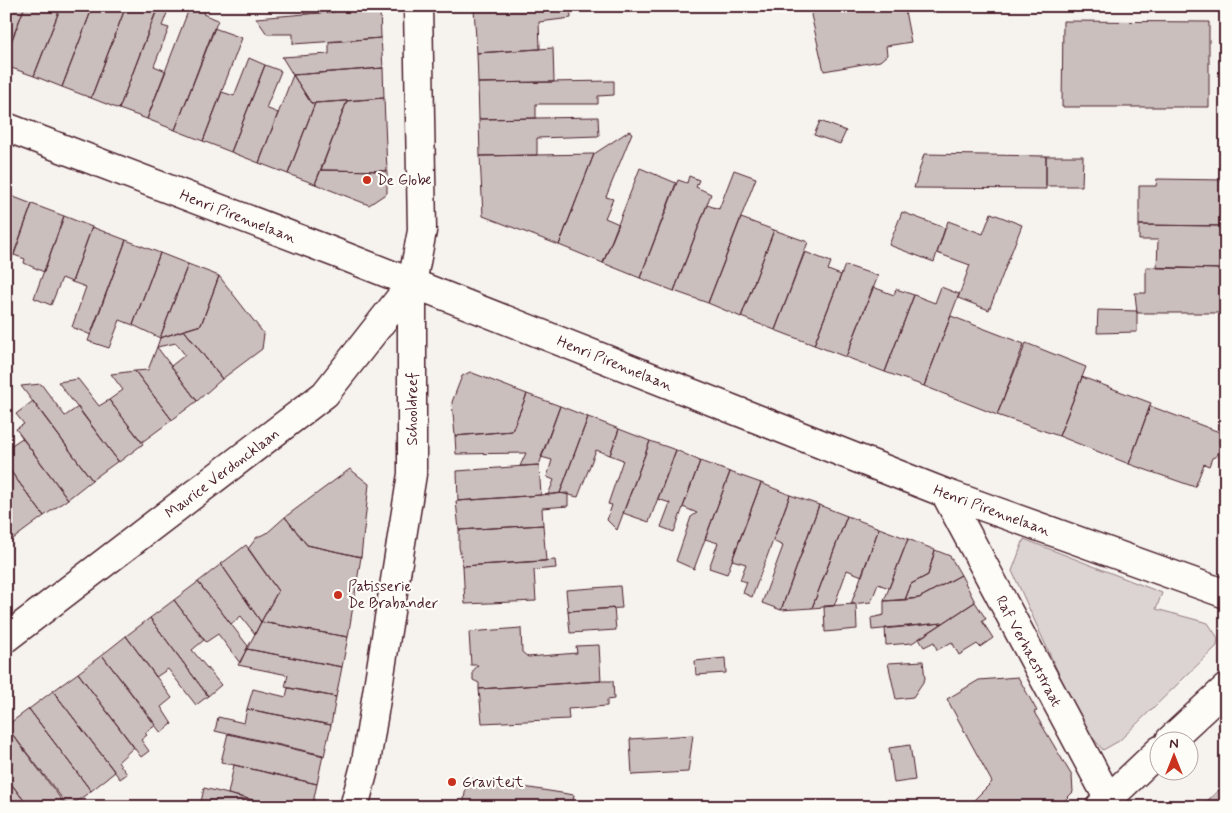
<svg xmlns="http://www.w3.org/2000/svg" width="1232" height="813" viewBox="0 0 1232 813" font-family="Mynerve,sans-serif">
<style>
.green{fill:#dcd4d2;stroke:#937a7e}
.building{fill:#cbbfbe;stroke:#4a1f2b}
.lines{fill:none;stroke-linecap:round;stroke-linejoin:round}
.street-casing{stroke:#4a1f2b;stroke-width:31}
.street{stroke:#fdfcf7;stroke-width:28}
.poi-dot{fill:#c8321e;stroke:#fdfcf7;stroke-width:2}
.labels{text-anchor:middle;stroke-width:4.5;stroke-linejoin:round;paint-order:stroke}
.poi-label{font-size:15px;fill:#4a1f2b;stroke:#fdfcf7;text-anchor:start}
.street-label{font-size:15px;fill:#4a1f2b;stroke:#fdfcf7}
</style>
<rect width="100%" height="100%" fill="#f6f3ef"/>
<filter id="ink" filterUnits="userSpaceOnUse"><feTurbulence type="fractalNoise" baseFrequency=".02" numOctaves="2"/><feDisplacementMap in="SourceGraphic" scale="10" xChannelSelector="R" yChannelSelector="G"/><feConvolveMatrix kernelMatrix="1 2 1 2 8 2 1 2 1" color-interpolation-filters="sRGB"/></filter>
<g filter="url(#ink)">
<path class="green" d="M1024,539l138,54 -6,16 52,14 10,15 -1,8 -98,95 -16,9 -21,-25 -70,-154z"/>
<path class="building" d="M6,6h19l-19,49z
M25,6h36l-27,70 -28,-10v-11z
M61,6h32l-31,81 -28,-11z
M93,6h33l-35,92 -29,-11z
M126,6h32l-39,103 -28,-11z
M190,6h16l-3,8 15,6 -43,110 -28,-11z
M303,6h76l1,2 -76,6z
M473,6h30l-29,3z
M503,6h67l1,12 -32,4 1,27 -63,4 -3,-44z
M812,6h92l7,36 -25,4 1,9 -7,6 -56,10 -13,-56 2,-3z
M380,8l1,30 -88,6v-10h-26l-11,-16z
M157,10l10,3 -5,13 7,2 -15,38 12,5 -19,48 -28,-10z
M1063,21l146,1v85h-147z
M214,28l28,10 -39,103 -28,-11z
M381,38l2,30 -90,7 -11,-18 47,-3v-12z
M553,48l1,34 -76,1 -1,-30z
M249,58l16,7 -34,87 -28,-11 19,-49 12,4z
M265,65l16,6 -15,37 12,5 -19,50 -28,-11z
M383,68l1,30 -69,5h-4l-18,-28z
M293,75l18,28h4l-27,71 -29,-11z
M614,81v14l-16,1v8h-62v14l-57,1 -1,-36z
M384,98l3,73 -66,-1 26,-69z
M347,101l-32,83 -27,-10 27,-71z
M598,117l1,19 -62,2v17l-57,1 -1,-37z
M820,121l26,10 -6,13 -26,-9z
M629,131l3,2 -26,64 7,2 -8,19 14,6 -16,39 -44,-18 35,-91z
M594,154l-35,91 -76,-29 -3,-60z
M924,154l122,2v33l-132,-1z
M1046,156h37l-1,30h-36z
M640,168l36,15 -36,95 -37,-15z
M321,170l66,1v22l-18,12 -54,-21z
M734,170l22,8 -48,125 -34,-12 33,-86 12,4z
M689,176l10,4 -3,7 15,7 -37,97 -34,-13 38,-98 9,3z
M1157,179l68,1 -1,46 -85,-1v-39h17z
M6,194l26,10 -26,71z
M32,204l32,12 -20,56 -20,-9 1,-4 -11,-4z
M902,212l43,16 -11,34 -45,-17z
M991,213l31,12 -33,85 -31,-12 12,-33 -33,-12 11,-32 35,13z
M64,216l28,11 -20,55 -10,-4 -11,27 -17,-7z
M741,218l33,12 -33,87 -33,-14z
M1139,225l85,1 -2,43 -65,-1 1,-28h-19z
M92,227l34,13 -35,95 -19,-8 14,-40 -14,-5z
M774,230l34,12 -33,88 -34,-13z
M126,240l34,13 -27,72 -13,-5 -11,28 -21,-7z
M805,252l26,10 -3,8 13,5 -27,70 -39,-15z
M160,253l28,11 -28,74 -27,-13z
M188,264l31,12 -18,49 -41,13z
M845,265l33,11 -32,81 -32,-12z
M1146,267l76,2v44h-85l-2,-20h11z
M219,276l45,58 -2,15 -40,30 -38,-49 17,-5z
M873,287l21,8 2,-6 18,6 -29,77 -39,-15z
M941,287l18,7 -35,92 -39,-14 29,-77 21,8z
M1098,310l39,1v21l-40,1z
M951,316l73,28 -27,71 -73,-29z
M184,330l38,49 -25,22 -26,-35 14,-11 -9,-12 -19,4 3,-9z
M1026,343l60,24 -27,69 -62,-21z
M157,347l40,54 -25,19 -37,-49 13,-1z
M135,371l37,49 -30,22 -33,-42 14,-10 -12,-16z
M470,372l57,22 -15,37 -57,5 -3,-34 10,-26z
M1082,377l69,26 -22,61 -70,-28z
M78,379l21,27 10,-6 34,44 -24,18 -61,-80z
M41,384l24,32 13,-9 40,54 -26,19 -71,-94z
M527,394l33,12 -21,59 -19,1 6,-13 -70,1 -1,-18 57,-5z
M33,401l59,79 -24,19 -52,-70 8,-5 -8,-10z
M560,406l28,11 -28,76 -12,2 6,-15 -7,-3 5,-17 -11,-3z
M1150,406l72,27 -3,8 2,5 -4,10 -5,2 -3,8 -5,-2 -9,23 -66,-23z
M588,417l31,12 -9,26 -14,-5 -18,47 -18,-4z
M619,429l31,12 -33,89 -10,-10 5,-15 -4,-1 15,-44 -13,-5z
M22,438l46,61 -24,17 -38,-51v-22l3,4z
M650,441l26,9 -27,72 -26,-9z
M676,450l24,11 -26,71 -13,-5 9,-24 -12,-4z
M700,461l30,11 -36,97 -18,-8 15,-44 6,-4 -14,-6z
M6,465l38,51 -35,26 -3,-4z
M539,465l2,30 -83,6 -1,-30z
M350,469l19,15 -8,73 -54,-12 -22,-28z
M730,472l31,11 -34,91 -18,-6 9,-25 -13,-4z
M761,483l29,12 -38,102 -9,-4 4,-11 -7,-2 6,-16 -14,-4z
M568,493v13l-26,2 1,17 -84,5 -3,-29z
M790,495l29,10 -38,105 -19,-7 21,-57 -10,-5z
M819,505l28,11 -35,92 -31,2z
M847,516l32,12 -17,48 -15,-6 -13,36 -22,2z
M285,517l22,28 54,12 -13,80 -87,-15 17,-31 -30,-42 9,-12 10,-4z
M543,525l3,36 -83,5 -4,-19v-17z
M879,528l29,11 -19,49 -11,-4 -7,18 -20,2z
M908,539l27,11 -7,25 -17,9 -6,16 -21,1z
M246,545l32,46 -17,31 -40,-58z
M935,550l15,6 11,19 -42,23 -14,2 6,-16 17,-9z
M555,560l1,8 -22,2 2,31 -71,3 -2,-38z
M221,564l40,58 -6,12 -14,-18 -10,8 -33,-42z
M961,575l14,27 -32,21 -71,7 -1,-12 13,-3v-14l35,-3z
M198,582l50,64 -8,17 -22,-29 -12,8 -32,-42z
M620,586l2,22 -54,3 -2,-21z
M174,600l30,40 -12,10 29,35 -13,11 -58,-78z
M975,602l11,17 -4,2 11,17 -13,9 -3,-3 -18,11 -7,-13 -15,8 -3,-8 -10,5 -5,-8z
M856,604l1,25 -32,3 -1,-26z
M614,608l2,22 -46,3 -2,-22z
M150,618l58,78 -12,9 -28,-36 -12,8 -30,-41z
M261,622l87,15 -6,30 -95,-18z
M943,623l-31,20 -26,2 -1,-17z
M521,628l1,24 6,5 49,-4 -1,-7 23,-1 2,36 -122,8v-6l-6,-3v-9l5,-6h-7l-2,-33z
M126,636l46,62 -11,9 11,17 -11,9 -59,-78z
M247,649l95,18 -6,30 -51,-10 3,-12 -50,-10z
M102,655l54,70 -11,8 2,2 -6,5 8,11 -8,6 -63,-84z
M725,658l1,15 -30,2 -1,-14z
M923,661l2,18 -12,18 -17,2 -8,-36z
M78,673l56,74 -16,15 9,12 -7,5 -67,-88z
M1018,677l19,34 -3,1 38,64 1,16 -15,15h-91l25,-25 -45,-83 32,-19z
M601,681h12l1,18 -7,1v6l-39,3 1,10 -87,4 -3,-34z
M288,688l48,9 -5,28 -84,-16 6,-20 33,8z
M53,691l62,81 -24,19 -62,-82z
M29,709l62,82 -22,16 -63,-81z
M247,709l84,16 -7,31 -109,-25 3,-14 26,6z
M6,726l24,32 37,49h-38l-23,-30z
M228,733l95,22 -6,29 -96,-22z
M693,735l-5,37 -56,3 -2,-36z
M910,745l5,35 -21,3 -5,-35z
M234,765l83,19 -5,23h-30l-54,-13z
M6,777l23,30h-23z
M467,778l107,17 -2,12h-109z
M1226,783v24h-25z
M204,788l24,6 54,13h-82z"/>
<g class="lines">
<g class="street-casing">
<path id="street" d="M6,127l330,126 609,240 281,101
M945,493l163,305 7,9
M6,638l319,-244 87,-111
M1170,740l56,-52
M354,807l12,-45 46,-288v-191l10,-52 -4,-225
M1100,807l60,-57"/>
</g>
<use href="#street" class="street"/>
</g>
</g>
<g class="poi-dot">
<circle cx="367" cy="180" r="5"/>
<circle cx="338" cy="595" r="5"/>
<circle cx="452" cy="782" r="5"/>
</g>
<g class="labels">
<g class="poi-label">
<text x="377" y="185">De Globe</text>
<text x="348" y="591">Patisserie<tspan x="348" dy="17">De Brabander</tspan></text>
<text x="462" y="787">Graviteit</text>
</g>
<g class="street-label">
<text transform="translate(238 216) rotate(21)" y="5">Henri Pirennelaan</text>
<text transform="translate(615 363) rotate(22)" y="5">Henri Pirennelaan</text>
<text transform="translate(412 409) rotate(-90)" y="5">Schooldreef</text>
<text transform="translate(222 473) rotate(-37)" y="5">Maurice Verdoncklaan</text>
<text transform="translate(992 510) rotate(20)" y="5">Henri Pirennelaan</text>
<text transform="translate(1029 651) rotate(62)" y="5">Raf Verhaeststraat</text>
</g>
</g>
<rect width="1232" height="813" fill="none" stroke="#fdfcf7" stroke-width="25"/>
<rect x="12" y="12" width="1207" height="788" fill="none" stroke="#4a1f2b" stroke-width="2" filter="url(#ink)"/>
<g transform="translate(1174 756)"><circle r="24" fill="#fdfcf7" stroke="#b5a4a5"/>
<path d="M0-4L9 19L0 12L-9 19Z" fill="#c8321e"/>
<text y="-8" font-size="14" font-weight="bold" text-anchor="middle" fill="#4a1f2b">N</text>
</g>
</svg>
